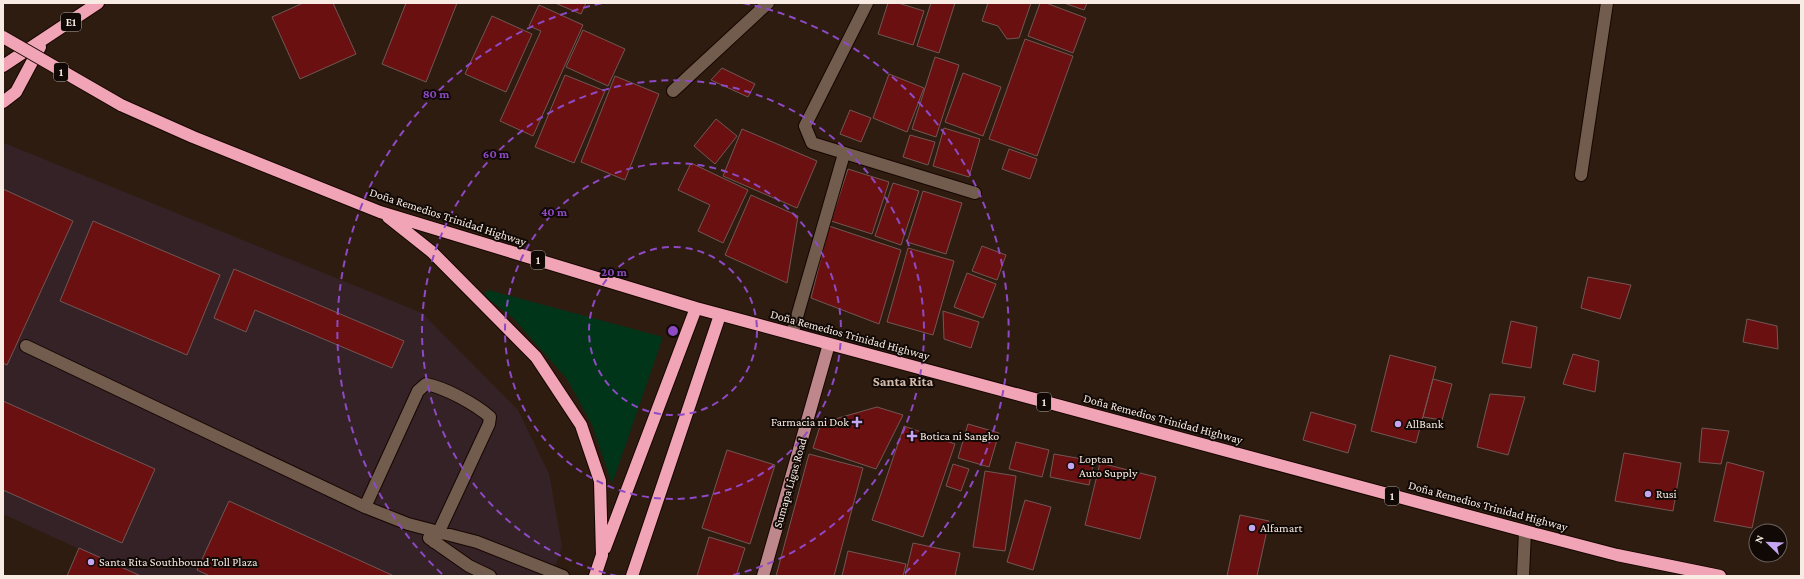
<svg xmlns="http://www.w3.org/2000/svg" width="1804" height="579" viewBox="0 0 1804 579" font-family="'Crimson Pro',serif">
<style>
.commercial{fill:#352226}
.green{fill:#00351a}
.building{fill:#6a1011;stroke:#715754}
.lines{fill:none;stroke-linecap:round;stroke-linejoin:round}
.minor-casing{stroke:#160600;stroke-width:14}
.major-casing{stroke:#160600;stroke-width:14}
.highway-casing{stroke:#160600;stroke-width:14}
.minor{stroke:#725c4e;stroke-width:12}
.major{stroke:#be878c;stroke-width:12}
.highway{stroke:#f1a4b5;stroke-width:12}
.highway-bridge-casing{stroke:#160600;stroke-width:14;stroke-linecap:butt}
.highway-bridge{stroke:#f1a4b5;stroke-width:12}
.ring{fill:none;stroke:#8e49c4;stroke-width:2;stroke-dasharray:7 5}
.poi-dot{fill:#c5a7f1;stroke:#110905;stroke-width:1.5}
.labels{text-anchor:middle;stroke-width:4;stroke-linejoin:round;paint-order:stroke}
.shield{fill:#110905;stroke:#b3a7a0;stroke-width:1}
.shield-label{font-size:11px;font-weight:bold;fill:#f8ebe3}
.street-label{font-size:12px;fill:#f8ebe3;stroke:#110905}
.poi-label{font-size:12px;fill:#f8ebe3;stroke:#110905;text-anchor:start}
.quarter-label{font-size:14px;font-weight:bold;fill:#d4bbab;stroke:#110905}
.centre{fill:#8e49c4;stroke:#110905;stroke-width:2}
.ring-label{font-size:12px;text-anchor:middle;font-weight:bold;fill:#8e49c4;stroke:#110905;stroke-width:4;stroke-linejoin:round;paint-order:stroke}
</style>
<rect width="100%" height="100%" fill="#2f1c10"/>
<path class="commercial" d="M4,143l418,170 96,97 31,64 13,72 -10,30h-414l-135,-62z"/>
<path class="green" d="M488,290l175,47 -51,147 -20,-59 -25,-46 -54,-61 -27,-21 -1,-4z"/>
<path class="building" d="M303,3h30l23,51 -56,25 -28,-62z
M406,3h51l-31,79 -44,-18z
M555,3h31l-5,11z
M888,3h10l26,8 -11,34 -35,-11z
M931,3h24l-16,50 -22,-7z
M988,3h43l-12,35 -12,1 -9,-13 -16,-5z
M1040,3h6l40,15 -13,35 -45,-17z
M1064,3h23l-3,7z
M539,5l44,20 -50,111 -33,-15 41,-90 -12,-5z
M492,16l40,18 -26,58 -41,-18z
M583,30l42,19 -17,37 -42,-19z
M1025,39l48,17 -36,100 -48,-17z
M935,57l24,8 -23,72 -24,-8z
M722,68l33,16 -7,13 -37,-17z
M963,73l38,14 -18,49 -38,-14z
M889,74l35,14 -17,44 -34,-14z
M565,75l40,16 -31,72 -39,-16z
M615,76l44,18 -34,86 -44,-18z
M850,110l21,8 -10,24 -21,-8z
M716,119l21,17 -22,28 -21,-18z
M944,128l36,11 -11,38 -36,-11z
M742,129l75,32 -20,47 -74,-32z
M910,135l25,7 -7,23 -25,-8z
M1009,149l28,10 -7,20 -28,-10z
M691,163l57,27 -25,53 -25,-12 12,-26 -32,-15z
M848,169l41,13 -17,52 -41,-13z
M893,183l26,8 -18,54 -26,-9z
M3,189l70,32 -66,144 -4,-2z
M923,191l39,12 -16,51 -39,-12z
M751,195l47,21 -11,67 -62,-28z
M93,221l127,54 -33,80 -127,-54z
M829,226l72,24 -22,74 -68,-26z
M982,246l24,9 -9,25 -25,-9z
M908,248l46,13 -21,74 -46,-13z
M234,269l170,72 -12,27 -137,-58 -9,22 -32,-14z
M967,273l29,11 -13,34 -29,-11z
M1588,277l43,8 -11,34 -39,-11z
M943,311l36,11 -8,26 -27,-9z
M1747,319l30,7 1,23 -35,-7z
M1511,321l26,6 -6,41 -29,-5z
M1573,354l26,7 -4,31 -32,-8z
M1390,355l46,12 -20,76 -45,-12z
M1433,379l19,5 -10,36 -19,-3z
M1490,394l35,3 -17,58 -31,-8z
M3,401l152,68 -33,74 -119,-53z
M877,407l26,8 -27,54 -63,-21 8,-25z
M1311,412l45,13 -8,28 -45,-13z
M968,424l31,9 -10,34 -31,-9z
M904,426l51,18 -32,93 -51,-17z
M1702,428l27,3 -8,33 -22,-2z
M1016,442l33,8 -7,27 -33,-8z
M727,450l48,15 -25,79 -48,-16z
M1624,453l57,10 -8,48 -58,-10z
M809,454l54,14 -29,108h-58z
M1054,454l40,7 -5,24 -39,-8z
M1727,462l37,10 -12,56 -38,-7z
M1100,463l56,14 -16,62 -55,-14z
M953,464l16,5 -8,22 -15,-5z
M985,471l31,5 -11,75 -32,-4z
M1025,500l26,7 -18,63 -26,-8z
M229,501l165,75h-184l-13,-6z
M1240,515l29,6 -12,55h-30z
M709,537l36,11 -9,28h-39z
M913,543l47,10 -5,23h-50z
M79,548l62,28h-74z
M848,551l58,13 -3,12h-61z"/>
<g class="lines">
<g class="minor-casing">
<path id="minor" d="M867,3l-62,123 7,17 163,50
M673,91l95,-88
M1581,175l26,-172
M792,334l52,-180
M26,346l339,161 43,17 69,18 86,34
M365,507l53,-116 8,-7c20,4 49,20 64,33l-1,7 -55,118
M429,538l40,28 21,10
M1523,576l2,-45"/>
</g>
<g class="major-casing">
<path id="major" d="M763,576l66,-232"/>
</g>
<g class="highway-casing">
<path id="highway" d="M3,66l95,-63
M3,102l13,-10 24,-45
M121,105l72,32 187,75 316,96 829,223 92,24 103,21
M388,217l44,35 104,105 45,68 19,56 2,74 -7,21
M605,548l91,-240
M632,576l88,-261"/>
</g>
<use href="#minor" class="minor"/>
<use href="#major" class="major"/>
<use href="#highway" class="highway"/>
<g class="highway-bridge-casing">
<path id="highway-bridge" d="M3,37l118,68"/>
</g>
<use href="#highway-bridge" class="highway-bridge"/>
</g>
<g class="ring">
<circle cx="673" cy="331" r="84"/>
<circle cx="673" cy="331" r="168"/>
<path d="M617 576A251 251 0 1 1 729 576"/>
<path d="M442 574A335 335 0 0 1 603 3M743 3A335 335 0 0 1 904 574"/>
</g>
<g class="poi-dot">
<path d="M855 416h4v4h4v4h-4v4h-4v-4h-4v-4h4z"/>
<circle cx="1398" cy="424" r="4"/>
<path d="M910 430h4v4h4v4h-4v4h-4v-4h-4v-4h4z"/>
<circle cx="1071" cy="466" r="4"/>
<circle cx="1648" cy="494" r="4"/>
<circle cx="1252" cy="528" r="4"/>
<circle cx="91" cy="562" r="4"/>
</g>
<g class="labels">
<g class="shield">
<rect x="61" y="13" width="20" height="18" rx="3"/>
<rect x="54" y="63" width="14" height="18" rx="3"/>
<rect x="531" y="251" width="14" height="18" rx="3"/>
<rect x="1037" y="393" width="14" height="18" rx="3"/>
<rect x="1385" y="487" width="14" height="18" rx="3"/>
</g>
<g class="shield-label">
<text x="71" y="26">E1</text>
<text x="61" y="76">1</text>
<text x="538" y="264">1</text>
<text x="1044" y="406">1</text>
<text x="1392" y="500">1</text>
</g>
<g class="street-label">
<text transform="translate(448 217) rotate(18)" y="4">Doña Remedios Trinidad Highway</text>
<text transform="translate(850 335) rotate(15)" y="4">Doña Remedios Trinidad Highway</text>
<text transform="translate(1163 419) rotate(15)" y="4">Doña Remedios Trinidad Highway</text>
<text transform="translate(790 483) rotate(-74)" y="4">Sumapa Ligas Road</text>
<text transform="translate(1488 506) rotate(15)" y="4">Doña Remedios Trinidad Highway</text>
</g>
<g class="poi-label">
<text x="849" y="426" text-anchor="end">Farmacia ni Dok</text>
<text x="1406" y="428">AllBank</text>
<text x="920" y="440">Botica ni Sangko</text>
<text x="1079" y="463">Loptan<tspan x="1079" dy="14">Auto Supply</tspan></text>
<text x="1656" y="498">Rusi</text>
<text x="1260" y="532">Alfamart</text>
<text x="99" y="566">Santa Rita Southbound Toll Plaza</text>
</g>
<g class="quarter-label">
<text x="903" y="386">Santa Rita</text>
</g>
</g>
<circle cx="673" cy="331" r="6" class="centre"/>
<g class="ring-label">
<text x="436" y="98">80 m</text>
<text x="496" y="158">60 m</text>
<text x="554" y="216">40 m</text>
<text x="614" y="276">20 m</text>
</g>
<rect width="1804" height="579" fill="none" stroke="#f8ebe3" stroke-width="8"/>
<g transform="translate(1768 543) rotate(293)"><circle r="19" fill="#110905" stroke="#6d635e"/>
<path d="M0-3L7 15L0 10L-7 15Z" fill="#c5a7f1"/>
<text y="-6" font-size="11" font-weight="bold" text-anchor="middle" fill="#f8ebe3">N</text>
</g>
</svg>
